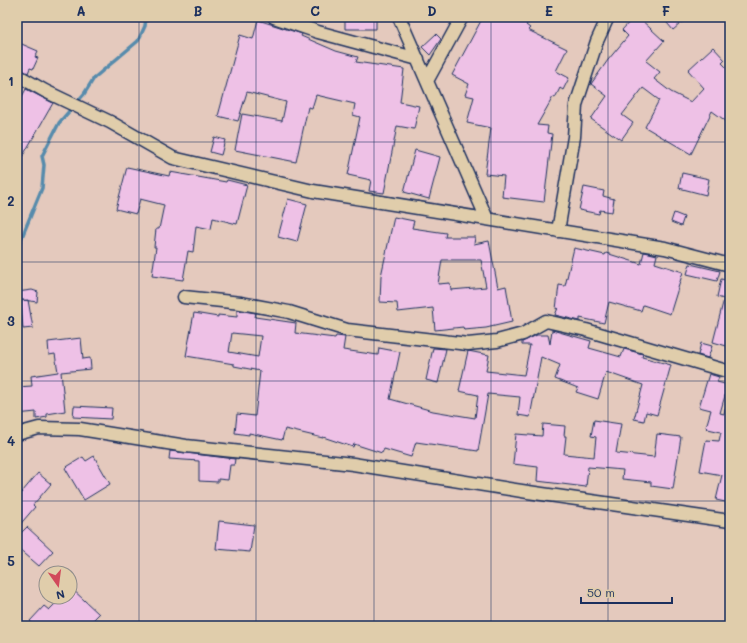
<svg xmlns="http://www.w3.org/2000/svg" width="747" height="643" viewBox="0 0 747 643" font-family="Mali,sans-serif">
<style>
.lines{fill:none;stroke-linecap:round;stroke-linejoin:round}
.stream{stroke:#578bac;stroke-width:3.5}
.building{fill:#eec1e6;stroke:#1b2f5e;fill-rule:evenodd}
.minor-casing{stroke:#1b2f5e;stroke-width:15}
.minor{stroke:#e0cdab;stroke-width:12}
.grid{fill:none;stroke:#1b2f5e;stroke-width:1;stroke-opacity:0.55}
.neatline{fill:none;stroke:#1b2f5e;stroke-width:1.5}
.grid-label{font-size:13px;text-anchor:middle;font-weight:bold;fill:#1b2f5e}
</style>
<rect width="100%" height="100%" fill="#e4c9bd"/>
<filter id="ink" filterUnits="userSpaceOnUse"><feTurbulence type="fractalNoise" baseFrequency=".025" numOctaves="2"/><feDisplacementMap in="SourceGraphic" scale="8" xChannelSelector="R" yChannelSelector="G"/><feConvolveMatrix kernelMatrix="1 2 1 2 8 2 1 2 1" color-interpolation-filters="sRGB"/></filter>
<g filter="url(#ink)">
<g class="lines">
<path class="stream" d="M17,249l25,-61 2,-23 -2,-9 17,-33 25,-29 10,-16 44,-37 7,-15 1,-9"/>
</g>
<path class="building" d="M345,17h31v12h-31z
M483,17h49l-6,8 4,3 -2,2 39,19 -11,22 13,7 -6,12 -3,-2 -5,10 -2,-1 -16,28 11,1 -1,7 5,1 -8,68 -42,-5 2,-21 -19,-2 6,-46 -24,-5 7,-26 -9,-2 4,-11 -17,-9z
M634,17h4l26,24 -18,20 14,11 -6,7 17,13 20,10 13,-14 -16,-18 25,-23 12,13 -3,3 8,8v53l-18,-13 -21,43 -46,-27 14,-27 -16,-12 -21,27 11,8 -12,17 -30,-21 16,-23 -16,-12 17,-24 20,-24 -6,-6z
M662,17h26l-15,13z
M258,20l44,14 -1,2 35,15 22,6 -2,5 48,7 -4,33 19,4 -5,23 -17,-3 -13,67 -15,-2 2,-11 -23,-5 12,-58 -7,-2 2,-11 -39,-9 -4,13 -4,-1 -12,55 -61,-12 7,-36 40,7 4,-19 -39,-10 -9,29 -20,-5 22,-81 13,4z
M436,34l5,5 -11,16 -8,-8z
M17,42l21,9 -3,6 3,1 -5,11 -3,-1 -2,5 -11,-5z
M26,89l27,14 -36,63v-60z
M214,137l11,3 -4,15 -11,-3z
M415,150l25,7 -11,42 -25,-7z
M127,167l42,9 1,-4 56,10 1,-2 20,5 -10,39 -24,-6 -2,11 -15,-3 -3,26 -5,-1 -5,29 -31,-4 4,-29h-2l2,-18h3l5,-24 -24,-6 -4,15 -20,-5z
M682,173l27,6 -3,16 -27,-7z
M584,187l20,4 -1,5 11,3 -2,13 -12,-2 -1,4 -20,-4z
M288,199l19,5 -10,38 -19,-5z
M674,213l10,4 -3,9 -10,-4z
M394,217l20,4 -2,7 34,5 -1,4h30l-1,7 15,-3 9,47 8,-2 6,36 -26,6 -22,2 -1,-3 -28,3 -2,-22 -35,4 -1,-9 -17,-1 1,-26zM442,260h39l5,27 -35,3 -1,-7 -12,1z
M574,248l31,7 1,-2 35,11 3,-12 5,1 8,2 -2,8 28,9 -13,42 -27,-9 -2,6 -32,-9 -5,21 -24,-5v3l-25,-6 3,-7 -2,1 3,-24 6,1z
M690,264l30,7 -3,10 -30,-7z
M721,279l9,2v66l-17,-5 11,-43 -7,-2z
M32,290l6,2 -1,10 -20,-3v-7z
M28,300l5,28 -10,1 -2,-28z
M237,310l19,3 -1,4 41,6 -1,10 40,5 1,-2 9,1 -2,13 35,5 1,-7 21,4 -10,47 43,12 42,7 3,-23 -19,-4 9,-40 21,4 -3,16 38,4 6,-30h-8v-3l15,-7h11l2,9 2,-14 39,11 -2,7 32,9 3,-8 19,5 -1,3 29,8 -14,50 -11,-3 -2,9 -10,-2 9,-34 -37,-13 -8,27 -22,-7 2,-4 -23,-9 5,-14 -19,-8 -11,60 -12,-2 2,-18 -32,-3 -10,57 -62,-9 -5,15 -27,-8 -2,4 -28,-9 -1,3 -30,-10v1l-38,-9 -3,11 -33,-7v2l-14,-2 2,-19 18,2 5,-45 -26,-5v-2l-48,-8 8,-43 24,4v-2l19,2zM232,333l29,3 -3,21 -29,-5z
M81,338l2,21 7,-1 1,11 -30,3 4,39 -18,3v3l-11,2v-7l-19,2v-27l15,-1 -1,-10 27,-4 -3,-18 -6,1 -1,-13z
M701,343l11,3 -4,12 -10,-3z
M433,348l13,1 -8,34 -12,-3z
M709,374l10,3 -2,5 11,3 -8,28 4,1 1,-6 5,1v94l-14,-3 6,-25 -22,-4 6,-31 13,1 2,-9 -13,-3 -2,-2 5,-17 -12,-3z
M74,406l38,2 -1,11 -38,-2z
M594,420l27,4 -5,29 38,4 3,-23 24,3 -8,52 -22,-3v-4l-29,-3 1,-9 -35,-3 -2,20 -49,-6 1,-14 -25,-3 3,-30 26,2 1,-12 22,2 -1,10h2l-2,18 30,3 2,-20 -5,-1z
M170,451l65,8 -1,6h-4l-2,15 -10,-1v3l-19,-1v-20l-30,-2z
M94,456l16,28 -26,16 -19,-32 18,-11 3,4z
M38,473l13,11 -18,21 2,2 -18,21v-30z
M219,521l35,4 -4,27 -34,-3z
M27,527l26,24 -14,15 -22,-19v-10z
M70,587l29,27 -12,12h-52l-5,-5 14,-15 5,4 13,-13h8z"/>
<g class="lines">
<g class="minor-casing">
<path id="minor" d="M274,17l44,15 100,27
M399,17l88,202
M17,75l28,16 65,31 63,36 140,33 352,57 65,17
M427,81l35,-64
M558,231l16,-94 2,-32 21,-64 11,-24
M184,297l57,6 48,9 58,18 121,14 29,-3 26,-7 23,-13 40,9 144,42
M17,434l22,-6 41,1 106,17 167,18 175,28 202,29"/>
</g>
<use href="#minor" class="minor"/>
</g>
</g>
<path class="grid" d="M139,17v609M256,17v609M374,17v609M491,17v609M608,17v609M17,142h713M17,262h713M17,381h713M17,501h713"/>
<rect width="747" height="643" fill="none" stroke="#e0cdab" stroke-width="44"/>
<g transform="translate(58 585) rotate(166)"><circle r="19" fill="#e0cdab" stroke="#918e8c"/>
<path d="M0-3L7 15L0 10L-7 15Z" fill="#d1495b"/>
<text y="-6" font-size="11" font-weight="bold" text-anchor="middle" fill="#1b2f5e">N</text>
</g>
<path d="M581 597v6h91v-6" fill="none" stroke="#1b2f5e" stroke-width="2"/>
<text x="587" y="597" font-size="12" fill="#1b2f5e" stroke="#e0cdab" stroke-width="3" paint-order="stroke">50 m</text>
<rect x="22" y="22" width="703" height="599" class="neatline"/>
<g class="grid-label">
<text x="81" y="16">A</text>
<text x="198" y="16">B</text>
<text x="315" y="16">C</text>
<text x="432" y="16">D</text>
<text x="549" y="16">E</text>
<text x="666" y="16">F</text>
<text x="11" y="86">1</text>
<text x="11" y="206">2</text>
<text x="11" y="326">3</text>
<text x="11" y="446">4</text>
<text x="11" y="566">5</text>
</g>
</svg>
